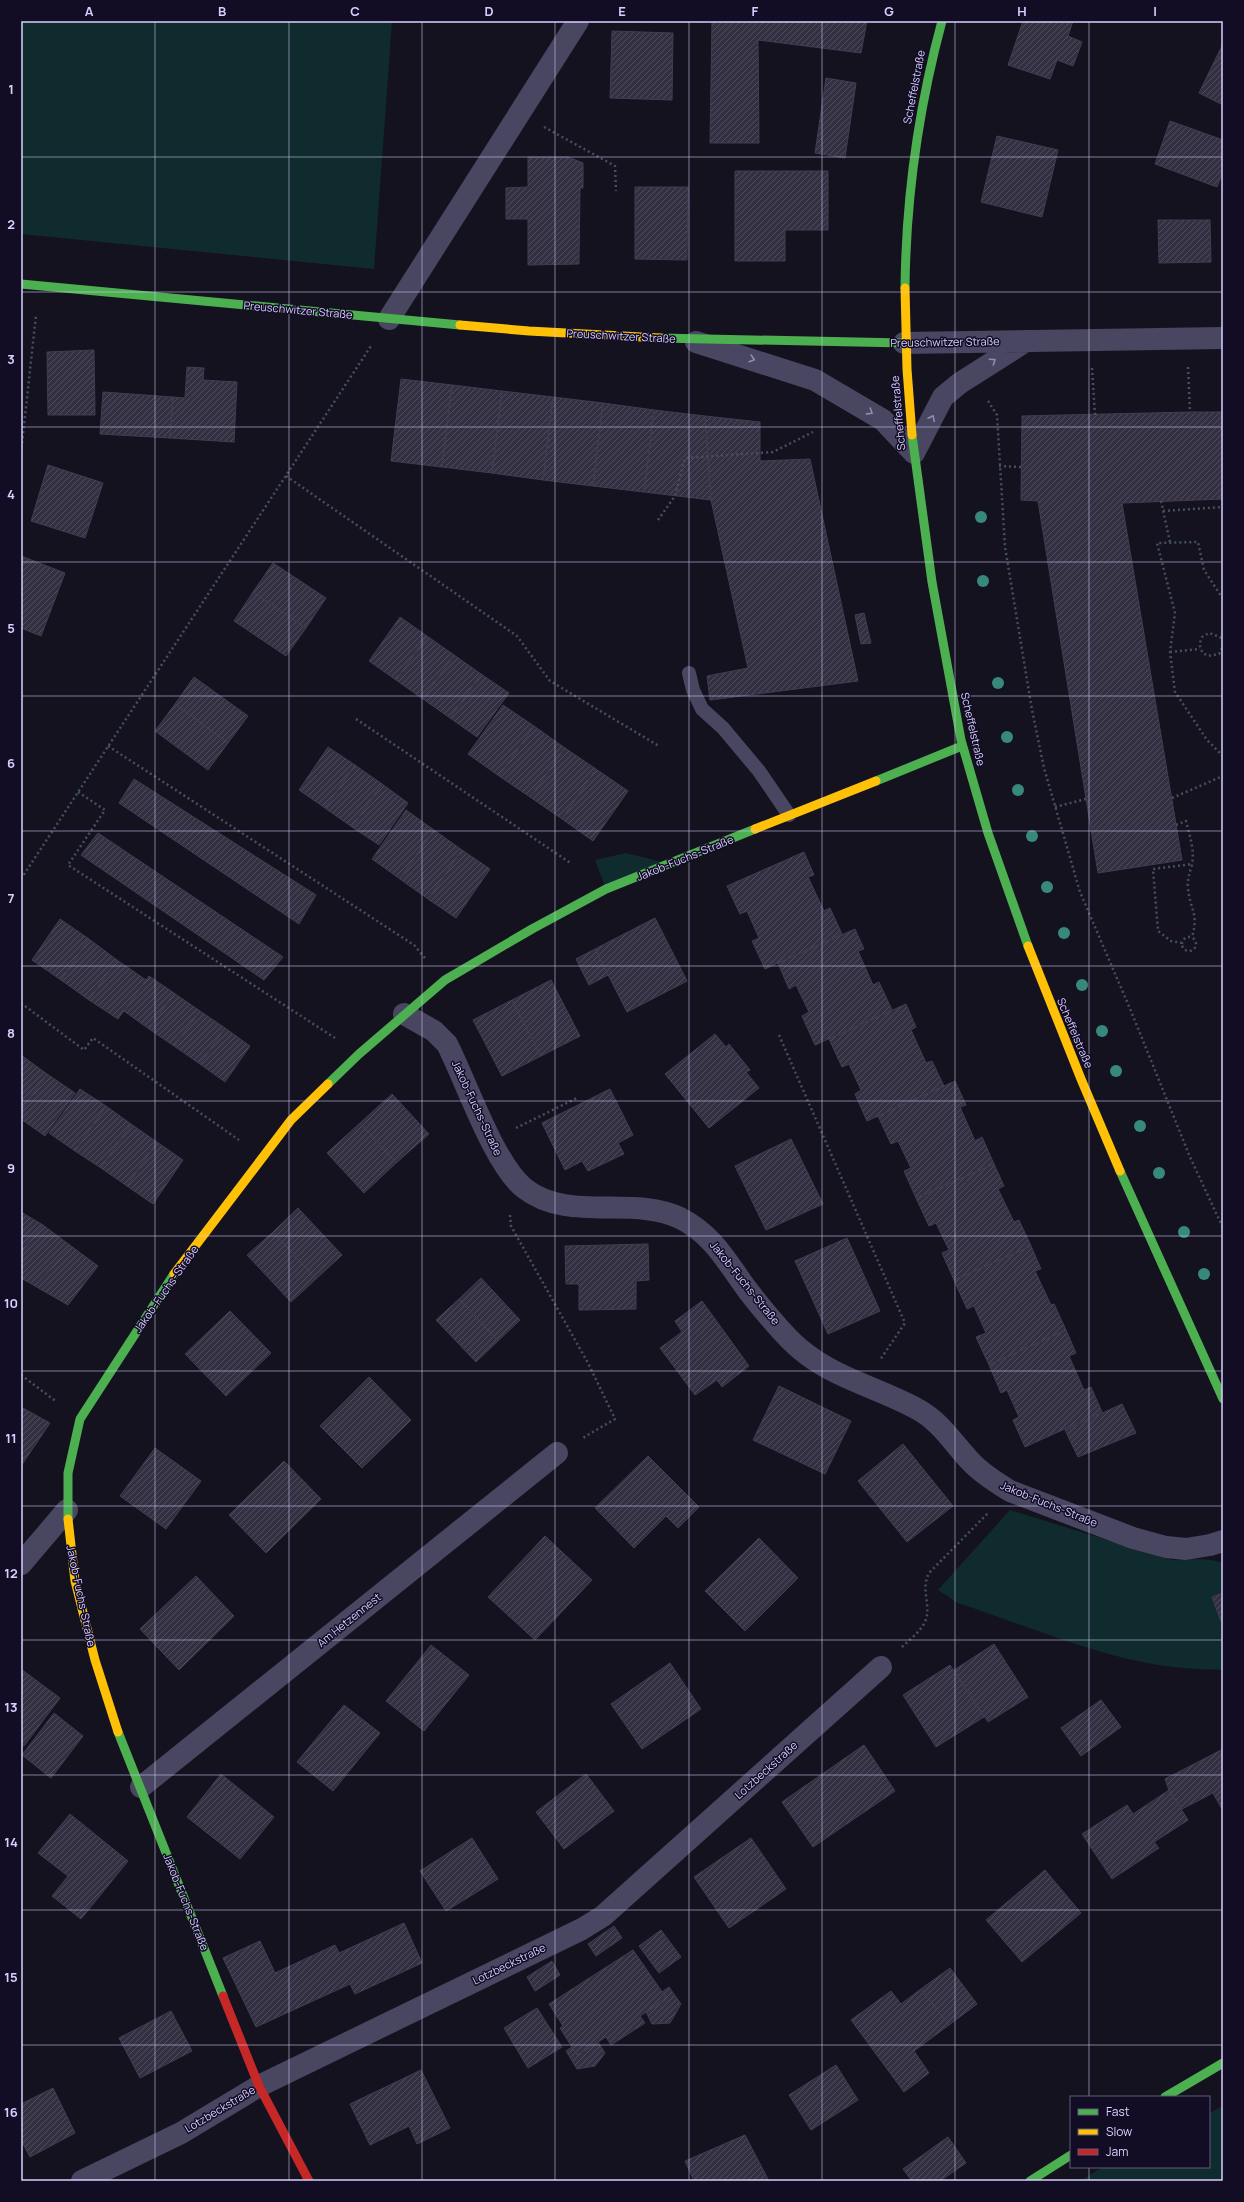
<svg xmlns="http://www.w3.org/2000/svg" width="1244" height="2202" viewBox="0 0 1244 2202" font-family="Manrope,sans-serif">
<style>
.grass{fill:#102b2d}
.building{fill:url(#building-hatch);stroke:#413c54}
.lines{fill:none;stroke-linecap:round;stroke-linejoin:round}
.path{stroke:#435060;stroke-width:2.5;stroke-dasharray:2 3;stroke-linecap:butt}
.lane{stroke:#484660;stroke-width:14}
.street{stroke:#484660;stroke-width:22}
.fast{stroke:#4caf50;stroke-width:9}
.slow{stroke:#ffc107;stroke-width:9}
.jam{stroke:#c62828;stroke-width:9}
.tree{fill:#37887d}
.oneway{stroke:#908bb0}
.grid{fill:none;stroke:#d8d0ff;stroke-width:1;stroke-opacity:0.55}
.labels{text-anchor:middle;stroke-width:3;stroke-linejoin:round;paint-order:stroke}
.street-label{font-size:11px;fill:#d8d0ff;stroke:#120c25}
.neatline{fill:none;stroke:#d8d0ff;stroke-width:1.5}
.grid-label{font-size:13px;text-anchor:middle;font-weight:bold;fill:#d8d0ff}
</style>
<defs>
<pattern id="building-hatch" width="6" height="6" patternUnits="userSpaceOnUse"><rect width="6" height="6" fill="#333041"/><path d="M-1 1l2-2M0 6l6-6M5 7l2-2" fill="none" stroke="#504d5e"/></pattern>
</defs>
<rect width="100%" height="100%" fill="#15121f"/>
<path class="grass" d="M21,21h371l-18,248 -353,-35z
M626,853l44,11 -64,25 -11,-29z
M1010,1510l162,50c18,1 36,-4 51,4v106c-25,-1 -51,-2 -76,-7 -63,-12 -128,-40 -189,-60l-20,-13z
M1223,2106v75h-143l23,-14h106v-54z"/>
<path class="building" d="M712,21h155l-6,32 -103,-13 1,103h-49z
M1023,21h50l-5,15 14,6 -9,24 -16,-6 -7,19 -42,-14z
M612,31l61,2 -1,67 -62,-2z
M1223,44v15l-6,-3z
M1217,56l6,3v46l-24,-12z
M826,78l30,5 -11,75 -30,-5z
M1170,121l53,19v31l-6,16 -62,-23z
M997,136l61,14 -16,67 -61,-15z
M528,157h40l15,6v25h-3l-1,76 -51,1v-46h-22v-31l22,-1z
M735,171h93v59h-43v31h-50z
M635,187h53l-1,73 -52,-1z
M1158,220h52l1,42 -52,1z
M94,350l1,65h-47l-1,-63z
M187,367l17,1 -1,12 34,2 -3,60 -64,-4 3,-41 12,1z
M401,379l51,6 -10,82 -51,-6z
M452,385l50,6 -10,82 -50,-6z
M502,391l51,6 -10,83 -51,-7z
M103,392l70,5 -3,41 -70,-4z
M553,397l50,6 -10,83 -50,-6z
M603,403l51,7 -10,82 -51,-6z
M654,410l51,6 6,84 -67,-8z
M1190,412h33v87l-101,4 60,357 -84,13 -60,-372 -17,-1 1,-84z
M705,416l55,6v39l50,-2 48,222 -148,19 -3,-24 41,-8 -37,-168z
M48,465l55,18 -18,55 -54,-17z
M21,556l44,17 -24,63 -20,-8z
M273,563l53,35 -20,30 -53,-36z
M253,592l53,36 -20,28 -52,-35z
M864,613l7,30 -10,1 -6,-29z
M400,617l27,19 -31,44 -27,-19z
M427,636l27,19 -31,44 -27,-19z
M454,655l27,19 -31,44 -27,-19z
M481,674l28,19 -32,44 -27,-19z
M194,677l54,39 -20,27 -53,-39z
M175,704l53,39 -20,27 -53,-39z
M503,705l31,21 -35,50 -31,-22z
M534,726l31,22 -35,49 -31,-21z
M328,747l27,18 -30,43 -26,-18z
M565,748l31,21 -34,50 -32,-22z
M355,765l27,19 -30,43 -27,-19z
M596,769l32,22 -35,50 -31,-22z
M134,779l182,116 -17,29 -180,-121z
M382,784l26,19 -29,42 -27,-18z
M406,810l28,20 -34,49 -28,-20z
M434,830l28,20 -34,49 -28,-20z
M98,833l185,124 -19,23 -183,-125z
M462,850l28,19 -34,49 -28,-19z
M804,852l10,23 -6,2 16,34 6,-3 12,26 -77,35 -13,-28 7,-3 -12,-27 -7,3 -13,-28z
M655,918l32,63 -60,31 -32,-63z
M60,919l29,20 -28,41 -29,-20z
M855,929l9,20 -6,2 15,34 6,-3 13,28 -77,35 -13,-29 7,-4 -13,-27 -7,4 -11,-26z
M89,939l28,21 -28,40 -28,-20z
M595,949l13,26 -19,10 -13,-26z
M117,960l29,20 -28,39 -29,-19z
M149,976l25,17 -25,36 -25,-18z
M551,980l29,56 -39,20 -29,-56z
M174,993l26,18 -26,35 -25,-17z
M512,1000l29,56 -39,20 -29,-56z
M906,1004l10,23 -5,3 15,33 6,-2 12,25 -77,35 -12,-27 6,-4 -12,-26 -7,3 -13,-28z
M200,1011l25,17 -25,36 -26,-18z
M225,1028l25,18 -25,36 -25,-18z
M715,1034l11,13 3,-3 21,26 -4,2 13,16 -50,40 -44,-54z
M21,1055l26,19 -26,37z
M47,1074l28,19 -30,43 -24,-17v-8z
M955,1081l11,24 -6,2 15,34 7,-4 12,27 -78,34 -12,-27 7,-3 -13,-27 -7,3 -13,-28z
M80,1089l26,17 -31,45 -26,-18z
M610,1089l23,46 -15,8 6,11 -36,17 -6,-10 -17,9 -23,-47z
M392,1094l37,40 -33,29 -36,-40z
M106,1106l25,18 -30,44 -26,-17z
M360,1123l36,40 -32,30 -37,-40z
M131,1124l26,18 -30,44 -26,-18z
M791,1139l32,65 -57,26 -31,-64z
M157,1142l26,18 -30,44 -26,-18z
M994,1164l10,22 -6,3 16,33 5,-2 12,26 -77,34 -12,-27 7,-3 -13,-27 -7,3 -13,-28z
M298,1208l44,47 -26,24 -43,-47z
M21,1212l22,13 -22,28z
M43,1225l28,21 -36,40 -14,-8v-25z
M273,1232l43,47 -25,23 -44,-47z
M847,1238l33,73 -52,23 -33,-73z
M648,1244l1,36 -13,1v28l-57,1v-26h-13l-1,-38z
M71,1246l27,20 -30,39 -33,-19z
M1031,1246l10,23 -6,2 16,34 3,-1 12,26 -77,35 -13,-28 10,-4 -12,-27 -7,3 -13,-29z
M481,1278l39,42 -22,21 -39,-42z
M459,1299l39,42 -22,21 -40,-42z
M702,1301l47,65 -27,21 -5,-7 -22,15 -35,-47 22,-16 -7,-11z
M230,1311l41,42 -45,43 -41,-42z
M1066,1330l10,23 -7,3 15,34 7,-3 11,25 -77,35 -12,-27 6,-3 -12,-27 -6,3 -12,-28z
M369,1377l42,43 -49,48 -42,-42z
M779,1386l72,35 -26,53 -72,-34z
M1122,1404l14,29 -58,24 -13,-27z
M21,1407l29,16 -29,43z
M903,1444l50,62 -46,36 -49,-61z
M155,1448l46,33 -35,48 -46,-33z
M648,1456l51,51 -21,21 -12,-12 -32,32 -39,-40z
M284,1461l37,38 -55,54 -37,-38z
M545,1536l47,44 -57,60 -47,-43z
M759,1538l39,40 -53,53 -40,-40z
M196,1576l38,40 -55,54 -39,-41z
M1223,1593v27l-2,1 -9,-24z
M994,1644l34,53 -40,25 -34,-52z
M431,1645l38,30 -45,56 -38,-30z
M670,1663l31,46 -59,40 -31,-45z
M950,1665l34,52 -48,30 -33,-52z
M21,1669l39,29 -36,48 -3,-2z
M1101,1700l20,27 -40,29 -20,-28z
M344,1705l36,28 -47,58 -36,-29z
M54,1713l29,23 -32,42 -29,-23z
M864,1745l31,46 -82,56 -31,-45z
M1223,1749v62l-10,-18 -31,16 -13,-19 -4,-11z
M221,1774l53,43 -34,42 -53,-42z
M586,1774l28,37 -50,38 -28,-37z
M1169,1790l19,30 -34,22 5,6 -47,31 -30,-45 45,-29 6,9z
M70,1814l58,47 -47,58 -29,-23 16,-20 -30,-23z
M472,1838l26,41 -52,32 -26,-40z
M751,1838l35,51 -57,39 -35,-51z
M1045,1870l36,43 -59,49 -36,-42z
M404,1923l18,40 -67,31 -5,-10 -94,43 -33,-69 37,-17 15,32 60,-28 4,8z
M614,1926l8,12 -26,18 -8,-12z
M661,1930l20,27 -22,16 -20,-27z
M633,1950l34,49 -27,17 5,7 -34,22 -5,-8 -29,18 -17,-27 3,-2 -14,-22z
M552,1961l8,14 -25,16 -8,-14z
M950,1968l27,36 -28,21 -28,-36z
M669,1987l12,17 -11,19 -18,1 -6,-12 20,-15 -4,-5z
M921,1989l28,36 -35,26 15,22 -25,19 -53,-72 40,-29 10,13z
M537,2008l25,39 -34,21 -24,-40z
M171,2011l21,40 -52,27 -21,-40z
M598,2042l7,11 -10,13 -18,3 -11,-18 6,-4 5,8z
M836,2065l22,35 -47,30 -22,-35z
M421,2070l29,58 -33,16 -8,-18 -39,19 -20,-41z
M53,2088l22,45 -45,24 -9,-17v-36z
M745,2135l24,46h-75l-9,-20z
M948,2137l18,26 -26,18h-28l-9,-12z"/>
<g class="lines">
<path class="path" d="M544,127l71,39 1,25
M1188,367l2,45
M1092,368l3,47
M988,401l9,14 8,132 27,163 12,58 36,124 51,119 59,146 33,71
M21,453l15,-138
M999,466l22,1
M286,476l231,160 33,45 109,65
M1161,501l9,41
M1163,511l60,-4
M658,520l17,-24 10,-38 88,-6 40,-20
M1223,599l-19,-29 -6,-28 -41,1 18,70 -5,39 5,40 32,48 16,16
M1223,643l-3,-6 -11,-4 -7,4c-4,9 -2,15 6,19l11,-2 4,-8
M1170,652l30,-3
M356,719l216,145
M108,746l306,199 11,13
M78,792l27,18 -37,55 267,173
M1172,798l51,-22
M1055,807l31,-8
M1176,825l10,-4c3,13 9,29 6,43 -2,9 -5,15 -4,24 2,22 11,25 4,49
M21,879l350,-533
M1182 944a7 7 0 1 1 14 0a7 7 0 1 1-14 0Z
M1182,943l-11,-2 -13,-10 -5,-62 39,-5
M21,1003l63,47 9,-12 146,102
M779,1035l126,288 -25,37
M516,1128l61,-30
M510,1215l1,11 77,137 27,56 -34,20
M21,1375l36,27
M902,1647c8,-8 18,-15 23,-25 7,-17 -5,-32 4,-49l60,-61"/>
<path class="lane" d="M689,673l4,17 9,19 21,19 36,43 30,44"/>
<path class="street" d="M389,319l189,-298
M696,342l119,38 68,40 31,33 29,-56 17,-14 66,-42
M904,343l319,-5
M404,1014l30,17 13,13c19,37 47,120 77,144 44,35 108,7 156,30 35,18 47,45 69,74 15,19 34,43 51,57 35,30 80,39 119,61 23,13 36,36 54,54 11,11 24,19 37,27l123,47 33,9 20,2 24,-4 13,-4
M21,1564l46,-54
M141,1787l416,-334
M82,2181l99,-48 78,-47 323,-157 21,-13 278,-249"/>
<path class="fast" d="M21,284l439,41
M905,288c1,-92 13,-178 37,-267
M660,338l244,5
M912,435l20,147 29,158 27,93 40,113
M876,781l86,-35
M328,1084l31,-30 86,-74 87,-51 74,-40 149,-60
M1120,1171l103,228
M68,1519v-46l12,-54 94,-145
M118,1732l105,264
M1165,2097l58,-34
M1030,2181l41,-26"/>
<path class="slow" d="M905,288l2,81 5,66
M460,325l69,6 131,7
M755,829l121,-48
M1028,946l53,133 39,92
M174,1274l117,-154 37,-36
M68,1519l7,62 20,79 23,72"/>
<path class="jam" d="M223,1996l36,90 50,95"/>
</g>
<g class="tree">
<circle cx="981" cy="517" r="6"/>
<circle cx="983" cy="581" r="6"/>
<circle cx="998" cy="683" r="6"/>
<circle cx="1007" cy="737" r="6"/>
<circle cx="1018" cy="790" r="6"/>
<circle cx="1032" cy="836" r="6"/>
<circle cx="1047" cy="887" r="6"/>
<circle cx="1064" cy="933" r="6"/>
<circle cx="1082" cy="985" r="6"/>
<circle cx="1102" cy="1031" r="6"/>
<circle cx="1116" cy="1071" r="6"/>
<circle cx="1140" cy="1126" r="6"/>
<circle cx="1159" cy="1173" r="6"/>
<circle cx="1184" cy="1232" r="6"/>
<circle cx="1204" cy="1274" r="6"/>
</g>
<defs><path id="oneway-chevron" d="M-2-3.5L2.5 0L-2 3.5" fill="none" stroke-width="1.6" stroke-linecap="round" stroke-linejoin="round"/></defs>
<g class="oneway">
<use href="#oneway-chevron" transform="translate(752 359) rotate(17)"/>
<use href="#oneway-chevron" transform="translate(993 361) rotate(-34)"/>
<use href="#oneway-chevron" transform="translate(870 412) rotate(32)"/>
<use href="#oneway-chevron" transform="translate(932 418) rotate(-63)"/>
</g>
<path class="grid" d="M155,21v2160M289,21v2160M422,21v2160M555,21v2160M689,21v2160M822,21v2160M955,21v2160M1089,21v2076M21,157h1202M21,292h1202M21,427h1202M21,562h1202M21,696h1202M21,831h1202M21,966h1202M21,1101h1202M21,1236h1202M21,1371h1202M21,1506h1202M21,1640h1202M21,1775h1202M21,1910h1202M21,2045h1202M1089,2167v14"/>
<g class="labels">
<g class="street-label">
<text transform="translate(914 87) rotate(-79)" y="4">Scheffelstraße</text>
<text transform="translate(298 310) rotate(5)" y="4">Preuschwitzer Straße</text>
<text transform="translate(621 336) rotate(3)" y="4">Preuschwitzer Straße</text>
<text transform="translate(945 342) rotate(-1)" y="4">Preuschwitzer Straße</text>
<text transform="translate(898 413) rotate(-95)" y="4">Scheffelstraße</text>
<text transform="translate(973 729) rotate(77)" y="4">Scheffelstraße</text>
<text transform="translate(685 858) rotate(-22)" y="4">Jakob-Fuchs-Straße</text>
<text transform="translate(1075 1033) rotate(67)" y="4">Scheffelstraße</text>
<text transform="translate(477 1108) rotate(65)" y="4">Jakob-Fuchs-Straße</text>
<text transform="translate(745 1283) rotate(51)" y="4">Jakob-Fuchs-Straße</text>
<text transform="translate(166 1289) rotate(-55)" y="4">Jakob-Fuchs-Straße</text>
<text transform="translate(1049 1504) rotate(22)" y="4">Jakob-Fuchs-Straße</text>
<text transform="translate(81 1596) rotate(78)" y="4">Jakob-Fuchs-Straße</text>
<text transform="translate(349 1620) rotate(-39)" y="4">Am Hetzennest</text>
<text transform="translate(766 1770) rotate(-42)" y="4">Lotzbeckstraße</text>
<text transform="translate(186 1902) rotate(68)" y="4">Jakob-Fuchs-Straße</text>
<text transform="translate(509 1964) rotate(-26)" y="4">Lotzbeckstraße</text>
<text transform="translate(220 2109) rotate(-31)" y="4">Lotzbeckstraße</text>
</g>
</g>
<rect width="1244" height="2202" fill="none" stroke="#120c25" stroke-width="44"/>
<rect x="1070" y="2096" width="140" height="72" fill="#120c25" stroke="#615a7c"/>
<rect x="1078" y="2109" width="20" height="6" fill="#4caf50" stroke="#615a7c"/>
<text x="1106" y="2116" font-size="12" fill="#d8d0ff">Fast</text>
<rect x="1078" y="2129" width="20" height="6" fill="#ffc107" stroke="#615a7c"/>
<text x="1106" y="2136" font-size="12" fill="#d8d0ff">Slow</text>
<rect x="1078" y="2149" width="20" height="6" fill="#c62828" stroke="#615a7c"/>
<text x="1106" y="2156" font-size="12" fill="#d8d0ff">Jam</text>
<rect x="22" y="22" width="1200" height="2158" class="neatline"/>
<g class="grid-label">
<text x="89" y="16">A</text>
<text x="222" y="16">B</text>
<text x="355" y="16">C</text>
<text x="489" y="16">D</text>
<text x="622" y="16">E</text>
<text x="755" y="16">F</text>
<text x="889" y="16">G</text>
<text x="1022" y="16">H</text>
<text x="1155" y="16">I</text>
<text x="11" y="94">1</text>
<text x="11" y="229">2</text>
<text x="11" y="364">3</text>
<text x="11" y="499">4</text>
<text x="11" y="633">5</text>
<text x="11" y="768">6</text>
<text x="11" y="903">7</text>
<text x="11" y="1038">8</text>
<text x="11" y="1173">9</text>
<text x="11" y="1308">10</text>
<text x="11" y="1443">11</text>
<text x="11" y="1578">12</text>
<text x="11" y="1712">13</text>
<text x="11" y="1847">14</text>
<text x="11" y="1982">15</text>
<text x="11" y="2117">16</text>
</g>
</svg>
